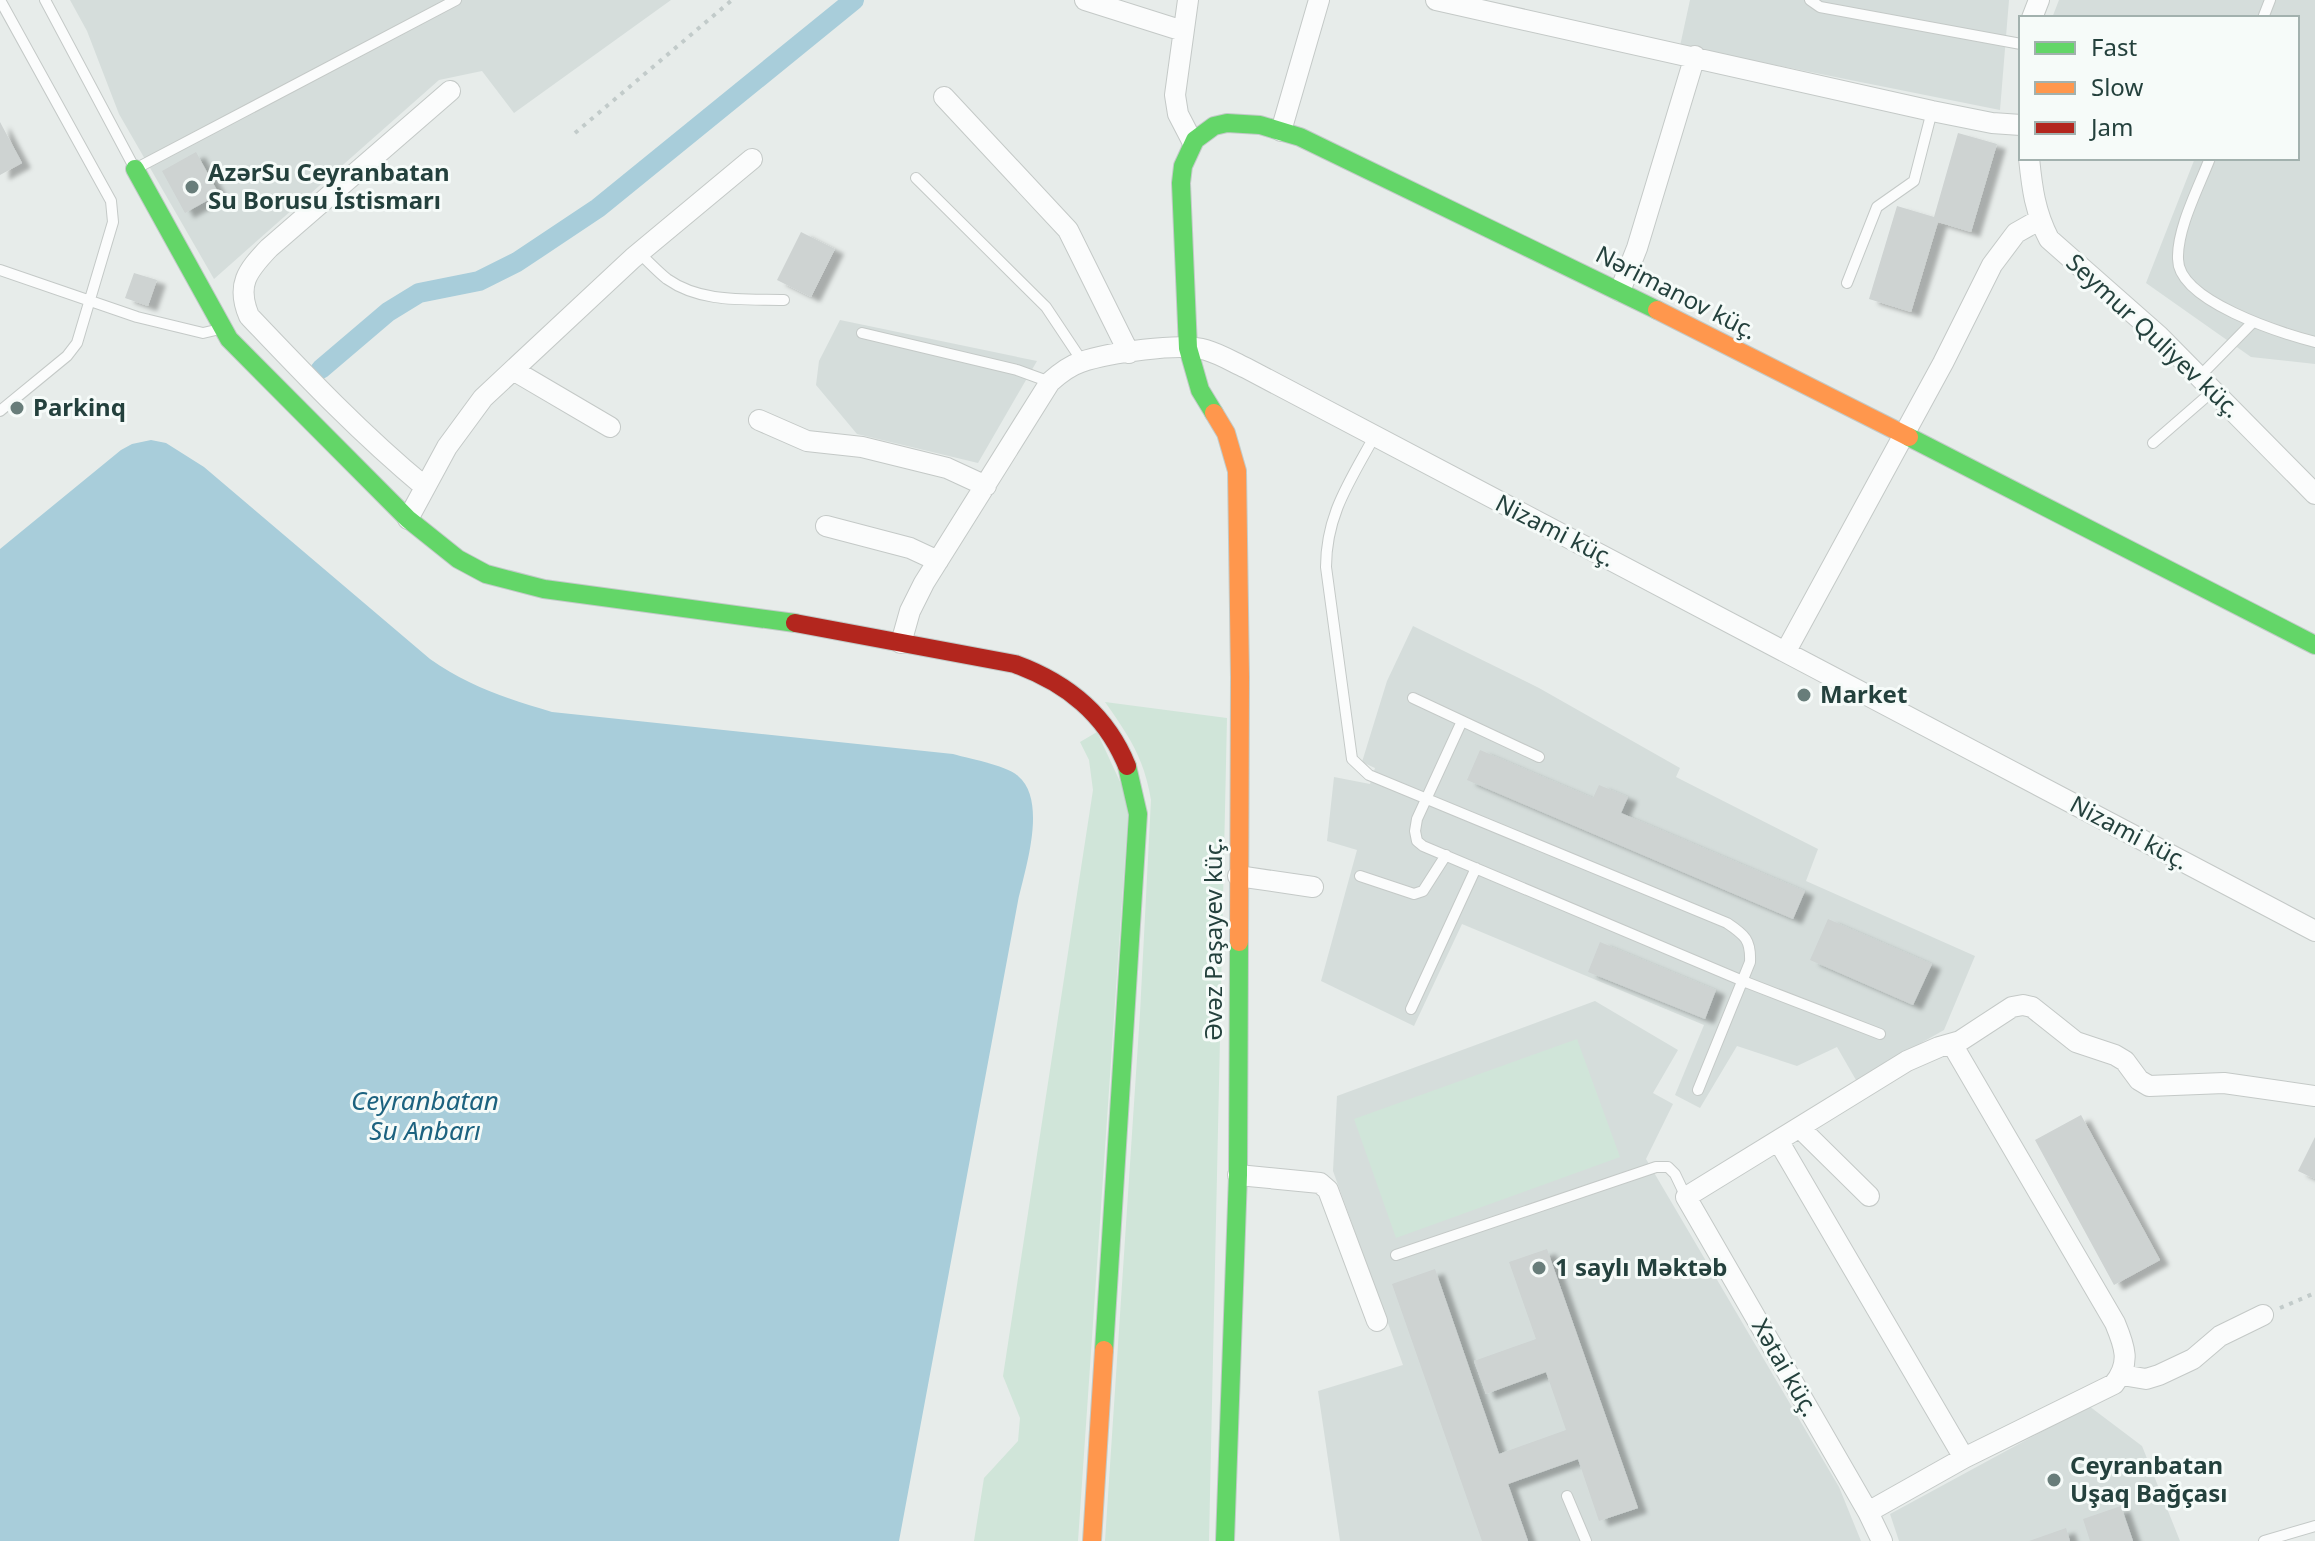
<svg xmlns="http://www.w3.org/2000/svg" width="2315" height="1541" viewBox="0 0 2315 1541" font-family="'Noto Sans',sans-serif">
<style>
.built{fill:#d5dddb}
.green{fill:#d0e5d9}
.water{fill:#a8cdda}
.lines{fill:none;stroke-linecap:round;stroke-linejoin:round}
.canal{stroke:#a8cdda;stroke-width:20}
.building{fill:#ced3d2;filter:url(#shadow)}
.lane-casing{stroke:#c4c9c7;stroke-width:12}
.street-casing{stroke:#c4c9c7;stroke-width:22}
.fast-casing{stroke:#c2cac8;stroke-width:20}
.slow-casing{stroke:#c2cac8;stroke-width:20}
.jam-casing{stroke:#c2cac8;stroke-width:20}
.path{stroke:#c2cbca;stroke-width:4;stroke-dasharray:4 6;stroke-linecap:butt}
.lane{stroke:#fbfcfc;stroke-width:10}
.street{stroke:#fbfcfc;stroke-width:20}
.fast{stroke:#63d668;stroke-width:18}
.slow{stroke:#ff974d;stroke-width:18}
.jam{stroke:#b3261e;stroke-width:18}
.poi-dot{fill:#687d7a;stroke:#f6fbf9;stroke-width:3}
.labels{text-anchor:middle;stroke-width:6;stroke-linejoin:round;paint-order:stroke}
.poi-label{font-size:24px;font-weight:bold;fill:#24413d;stroke:#f6fbf9;text-anchor:start}
.street-label{font-size:24px;fill:#24413d;stroke:#f6fbf9}
.water-label{font-size:26px;font-style:italic;fill:#1c627f;stroke:#f6fbf9}
</style>
<defs>
<filter id="shadow"><feDropShadow dx="9" dy="5" stdDeviation="2" flood-color="#0004"/></filter>
</defs>
<rect width="100%" height="100%" fill="#e7ecea"/>
<path class="built" d="M70,0h601l-157,113 -32,-42 -43,9 -225,199 -95,-165 -32,-83z
M1690,0h319l-9,110 -320,-64z
M2059,0h256v364l-64,-7 -105,-74 49,-125h102v-140h-245z
M840,320l197,41 -59,102 -121,-29 -41,-49 3,-24z
M1413,626l126,62 141,80 -4,9 142,72 -12,32 169,75 -31,74 -88,50 -19,-33 -40,19 -60,-20 -37,62 -25,-13 29,-70 -242,-101 -48,102 -93,-45 36,-131 -30,-9 7,-64 36,7 5,-16 -13,-6 25,-81z
M1595,1001l83,49 -25,43 20,11 -27,55 193,328 22,54h-521l-22,-150 85,-26 -70,-194 4,-75z
M2089,1406l53,40 38,95h-281l-9,-27z"/>
<path class="green" d="M1105,702l122,16 -18,823h-104l35,-528 11,-213c-7,-42 -22,-64 -46,-98z
M1097,732l25,54 6,28 -50,727h-104l10,-63 34,-37 2,-23 -17,-42 90,-586 -4,-30 -9,-18z
M1577,1039l43,118 -224,81 -42,-119z"/>
<path class="water" d="M151,440l15,3 38,24 226,192c38,27 78,40 122,53l401,42c17,5 53,11 65,22 30,25 7,93 0,125l-119,640h-899v-992l121,-99 11,-6z"/>
<g class="lines">
<path class="canal" d="M321,369l67,-57 31,-19 60,-12 38,-19 81,-54 256,-208"/>
</g>
<path class="building" d="M0,122l22,41 -22,12z
M1958,133l39,11 -26,88 -33,-10 -27,90 -42,-13 28,-93 37,11z
M196,152l23,42 -34,19 -23,-42z
M801,232l34,17 -24,48 -34,-17z
M134,273l23,7 -9,26 -23,-8z
M1480,750l113,48 6,-13 29,12 -7,16 184,78 -12,28 -326,-139z
M1828,919l104,45 -19,41 -103,-45z
M1600,942l116,48 -11,29 -117,-47z
M2081,1115l79,145 -46,25 -79,-145z
M2315,1137v42l-17,-8z
M1547,1249l91,259 -39,13 -21,-62 -70,25 20,57h-46l-90,-257 43,-15 64,185 67,-24 -20,-58 -60,22 -12,-33 62,-22 -27,-77z
M2121,1506l12,35h-43l-7,-22z
M2066,1528l4,13h-41z"/>
<g class="lines">
<g class="lane-casing">
<path id="lane" d="M45,0l90,169 321,-169
M1810,0l10,7 201,37
M2263,18l7,-18
M2210,158c-11,29 -33,70 -32,101 0,42 103,74 137,83
M916,178l130,129 36,54
M639,253c9,8 18,18 28,26 34,24 77,20 117,21
M0,270l137,47 66,16 17,-4
M1847,283l30,-76 37,-26 18,-70
M862,333l155,37 33,12
M2200,376l53,-54
M0,411l67,-55 10,-13 36,-121 -2,-21 -111,-201
M1374,437c-24,44 -48,78 -48,130l26,192 17,16 358,148c18,12 24,17 23,39l-52,128
M2153,443l61,-53
M1413,698l126,59
M1462,721l-45,98 -2,12 2,10 6,5 320,135 137,53
M1360,876l54,18 9,-3 23,-36
M1411,1009l65,-141
M1396,1255l260,-88h12l7,7 11,23
M1567,1496l19,45
M2264,1541l51,-15"/>
</g>
<g class="street-casing">
<path id="street" d="M1085,0l98,31
M1188,0l-13,95 3,19 14,27
M1436,0l496,111 60,12 29,2
M2032,18l7,-18
M944,97l124,133 61,123
M1281,131l38,-131
M2029,158c3,30 6,54 20,81l110,97 156,158
M1620,291l17,-43 58,-192
M513,370l97,57
M759,420l48,21 55,6 85,21 39,18
M425,487c-64,-53 -119,-111 -176,-171 -13,-31 -2,-45 20,-68l181,-157
M408,519l39,-72 36,-49 150,-140 119,-99
M826,526l84,22 28,13
M901,643l9,-32 14,-28 126,-201c10,-9 19,-16 31,-20 27,-9 99,-20 125,-12 14,4 27,12 40,18l1069,563
M1786,651l157,-288 49,-98 24,-32 23,-13
M1238,876l75,11
M1800,1128l69,68
M1779,1142l185,316
M1238,1175l82,8 8,7 49,131
M2122,1375l24,4 13,-4 34,-16 27,-23 43,-21
M1868,1512l96,-54 150,-74c17,-21 11,-37 1,-61l-163,-279
M1882,1541l-14,-29 -182,-315 221,-136 32,-14 21,-6 52,-34 11,-2 9,2 44,35 39,13 10,6 14,19 10,6 75,-3 91,13"/>
</g>
<g class="fast-casing">
<path id="fast" d="M135,169l94,170 179,180 50,40 28,15 58,15 251,34
M1214,413l-14,-23 -12,-42 -7,-165 2,-17 12,-26 19,-14 13,-3 33,2 40,12 357,173
M1909,437l406,208
M1104,1350l34,-536 -11,-48
M1225,1541l13,-366 1,-233"/>
</g>
<g class="slow-casing">
<path id="slow" d="M1657,310l252,127
M1214,413l12,20 11,38 3,206 -1,265
M1092,1541l12,-191"/>
</g>
<g class="jam-casing">
<path id="jam" d="M795,623l220,41c52,19 91,50 112,102"/>
</g>
<path class="path" d="M575,133l157,-133
M2280,1308l35,-15"/>
<use href="#lane" class="lane"/>
<use href="#street" class="street"/>
<use href="#fast" class="fast"/>
<use href="#slow" class="slow"/>
<use href="#jam" class="jam"/>
</g>
<g class="poi-dot">
<circle cx="192" cy="187" r="8"/>
<circle cx="17" cy="408" r="8"/>
<circle cx="1804" cy="695" r="8"/>
<circle cx="1539" cy="1268" r="8"/>
<circle cx="2054" cy="1480" r="8"/>
</g>
<g class="labels">
<g class="poi-label">
<text x="208" y="181">AzərSu Ceyranbatan<tspan x="208" dy="28">Su Borusu İstismarı</tspan></text>
<text x="33" y="416">Parkinq</text>
<text x="1820" y="703">Market</text>
<text x="1555" y="1276">1 saylı Məktəb</text>
<text x="2070" y="1474">Ceyranbatan<tspan x="2070" dy="28">Uşaq Bağçası</tspan></text>
</g>
<g class="street-label">
<text transform="translate(1676 293) rotate(27)" y="8">Nərimanov küç.</text>
<text transform="translate(2153 336) rotate(43)" y="8">Seymur Quliyev küç.</text>
<text transform="translate(1555 531) rotate(27)" y="8">Nizami küç.</text>
<text transform="translate(2129 833) rotate(28)" y="8">Nizami küç.</text>
<text transform="translate(1214 939) rotate(-90)" y="8">Əvəz Paşayev küç.</text>
<text transform="translate(1785 1368) rotate(60)" y="8">Xətai küç.</text>
</g>
<g class="water-label">
<text x="425" y="1110">Ceyranbatan<tspan x="425" dy="30">Su Anbarı</tspan></text>
</g>
</g>
<rect x="2019" y="16" width="280" height="144" fill="#f6fbf9" stroke="#a2b1ae" stroke-width="2"/>
<rect x="2035" y="42" width="40" height="12" fill="#63d668" stroke="#a2b1ae" stroke-width="2"/>
<text x="2091" y="56" font-size="24" fill="#24413d">Fast</text>
<rect x="2035" y="82" width="40" height="12" fill="#ff974d" stroke="#a2b1ae" stroke-width="2"/>
<text x="2091" y="96" font-size="24" fill="#24413d">Slow</text>
<rect x="2035" y="122" width="40" height="12" fill="#b3261e" stroke="#a2b1ae" stroke-width="2"/>
<text x="2091" y="136" font-size="24" fill="#24413d">Jam</text>
</svg>
